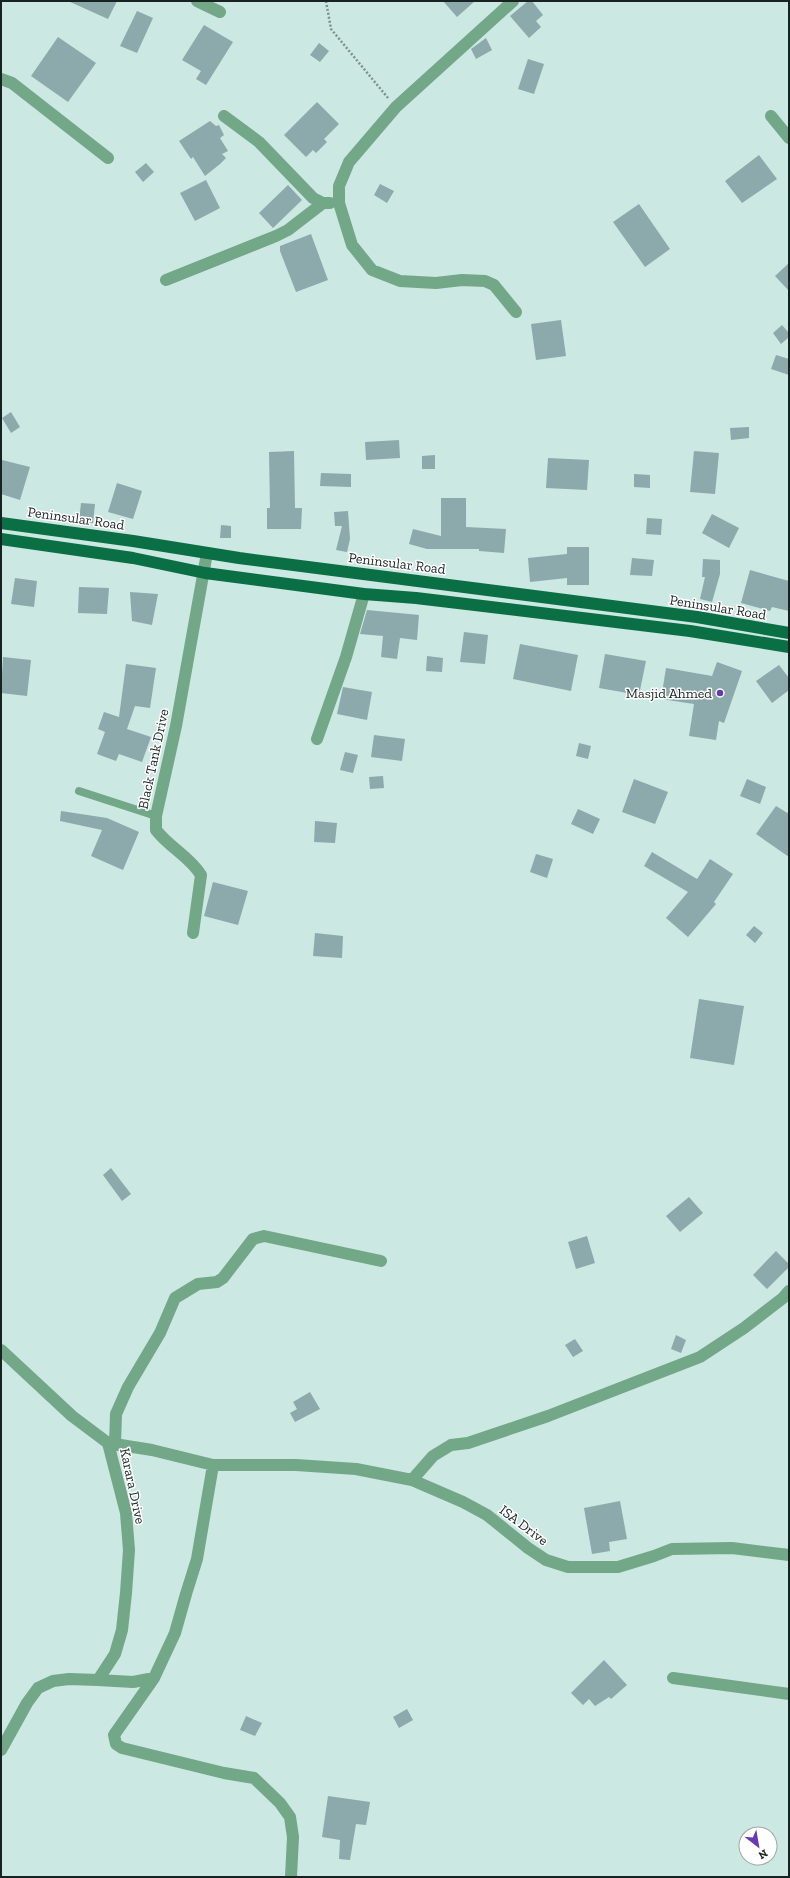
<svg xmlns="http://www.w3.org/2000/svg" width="790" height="1878" viewBox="0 0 790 1878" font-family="'Zilla Slab',serif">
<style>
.building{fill:#8ca9ac}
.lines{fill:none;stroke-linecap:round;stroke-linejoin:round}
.path{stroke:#7c918d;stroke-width:2.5;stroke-dasharray:2 2;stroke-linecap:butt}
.lane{stroke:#72a788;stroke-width:8}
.street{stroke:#72a788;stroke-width:12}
.primary{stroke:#0b6f46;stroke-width:12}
.poi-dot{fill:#683ab2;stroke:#fff;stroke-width:1.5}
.labels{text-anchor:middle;stroke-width:3;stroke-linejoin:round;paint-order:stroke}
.street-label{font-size:14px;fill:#182321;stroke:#fff}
.poi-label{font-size:14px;fill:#182321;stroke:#fff;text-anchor:end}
</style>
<rect width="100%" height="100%" fill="#cbe8e2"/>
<path class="building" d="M68,1h49l-9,18z
M443,1h32l-18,16z
M528,1h4l11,14 -7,6 5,6 -12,11 -19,-22z
M137,11l16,7 -16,35 -17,-7z
M204,25l29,17 -27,43 -10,-6 5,-8 -19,-11z
M58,37l38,26 -28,39 -37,-26z
M486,38l6,12 -16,9 -5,-10z
M319,43l10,8 -9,11 -10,-7z
M528,59l16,5 -10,30 -16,-5z
M317,102l22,22 -15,15 3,3 -11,11 -3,-3 -7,7 -22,-22z
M210,121l6,5 3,-1 5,10 -4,3 8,13 -6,3 4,4 -6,6 -15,12 -12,-19 -2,2 -12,-18z
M759,155l18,24 -35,24 -17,-22z
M146,163l8,9 -11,10 -8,-10z
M206,180l14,28 -25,13 -15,-28z
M380,184l14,7 -7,12 -13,-8z
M288,185l14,15 -29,28 -14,-15z
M639,204l31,45 -25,18 -32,-45z
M311,234l17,46 -32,12 -16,-41v-5z
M789,263v28l-14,-15z
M561,320l5,36 -30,4 -5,-36z
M782,325l7,8v4l-8,7 -8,-11z
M776,355l13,4v16l-18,-6z
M11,412l9,15 -9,6 -9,-15z
M749,427v11l-18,2 -1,-12z
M399,440l1,18 -34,2 -1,-18z
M294,451l1,57h7l-1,21h-34v-21h3l-1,-56z
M694,451l25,2 -4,41 -25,-2z
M435,455v14h-13v-13z
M548,458l41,2 -2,30 -41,-2z
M2,460l28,7 -10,33 -19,-6z
M321,473l30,1v13l-31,-1z
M634,474l16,1v13l-16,-1z
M117,483l25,8 -9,28 -25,-7z
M441,498h25v29l40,2 -2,24 -25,-2v-2h-52l-18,-5 4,-15 28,7z
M81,503l14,1 -2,19 -14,-2z
M348,511l2,28 -3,13 -11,-2 6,-24h-7l-1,-14z
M712,514l27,14 -10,20 -27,-15z
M647,518l15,1 -1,16 -15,-1z
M221,525l10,1v12h-11z
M567,547h22v38h-22v-7l-37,4 -2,-24 39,-4z
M632,558l22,2 -2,16 -22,-1z
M703,559l17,1v14l-8,28 -12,-3 5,-22h-3z
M750,570l39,11v30l-17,-4 -2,4 -29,-8z
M15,578l22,3 -3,26 -23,-3z
M79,587l30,1 -2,26 -29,-1z
M130,592l28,2 -6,31 -20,-4z
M367,610l52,5 -2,25 -17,-2 -3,21 -16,-2 2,-21 -23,-2z
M464,632l24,3 -3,29 -25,-2z
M520,644l58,11 -7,36 -58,-12z
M605,654l41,7 -7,34 -40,-7z
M427,656l16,2 -1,14 -16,-1z
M3,657l28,3 -4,36 -26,-3z
M717,662l25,9 -18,52 -5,-2 -3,19 -27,-4 5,-32 -33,-5 5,-31 46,8z
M126,664l30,4 -6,40 -15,-2 -8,23 24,8 -9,25 -23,-8 -3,7 -19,-7 8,-22 -7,-3 6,-17 15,5z
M779,665l10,13v12l-17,13 -16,-22z
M343,687l29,5 -5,28 -30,-6z
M374,735l31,4 -3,22 -31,-4z
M579,743l12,3 -3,13 -12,-3z
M345,752l13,3 -5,18 -13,-3z
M383,776l1,12 -14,1 -1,-12z
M634,779l34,13 -13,32 -33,-12z
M747,779l19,8 -6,17 -20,-8z
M776,806l13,8v43l-33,-23z
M578,809l22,10 -7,15 -22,-10z
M61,811l46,7 32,14 -16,38 -32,-14 11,-26 -42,-9z
M315,821l22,2 -2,20 -21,-1z
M652,852l45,27 13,-20 23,15 -19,28 2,2 -28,33 -22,-19 22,-26 -44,-26z
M536,854l17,5 -6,19 -17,-6z
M213,882l35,9 -10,34 -34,-9z
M754,926l9,7 -8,10 -9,-8z
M315,933l28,3 -1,22 -29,-2z
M699,999l45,7 -10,59 -44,-7z
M111,1168l20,26 -9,7 -19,-26z
M689,1197l14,16 -23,19 -14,-16z
M587,1236l8,27 -19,6 -8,-27z
M776,1251l13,13v3l-22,22 -14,-14z
M676,1335l10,5 -5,13 -10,-4z
M575,1339l8,12 -10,6 -8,-12z
M310,1392l10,17 -25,13 -5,-9 7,-4 -4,-7z
M620,1501l7,38 -18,3 1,9 -18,3 -8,-46z
M604,1660l23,25 -16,14 -2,-2 -14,9 -6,-7 -6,6 -12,-12z
M407,1709l6,11 -14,8 -6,-11z
M246,1716l16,7 -7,13 -15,-6z
M328,1796l42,6 -4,23 -10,-1 -6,36 -11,-1 1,-19 -18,-3z"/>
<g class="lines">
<path class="path" d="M326,1l5,28 57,69"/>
<path class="lane" d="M79,791l77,25"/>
<path class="street" d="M197,1l23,11
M513,1l-117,106 -47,55 -10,24v17l13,42 20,25 28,11 36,2 26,-3 23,1 9,4 22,27
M1,79l11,4 96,75
M224,116l35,26 54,56 10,5h7
M771,116l18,22
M166,280l110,-44 12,-6 35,-27
M317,739l29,-82 18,-63
M193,933l8,-58c-12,-19 -31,-27 -45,-45v-14l20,-90 31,-173
M1,1350l71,66 36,27
M108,1443l44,7 61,15h83l60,4 56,11 51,22 24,13 41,33 18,12 22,7h50l36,-11 18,-7 60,-1 57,7
M115,1444l1,-30 12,-27 32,-54 15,-35 23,-14 19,-2 6,-4 30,-39 11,-3 117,25
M213,1465l-16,94 -11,35 -11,39 -21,45 -40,57 2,9 6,4 102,25 30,5 26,25 10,14 3,20 -2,40
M412,1480l21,-24 18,-11 17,-2 80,-27 152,-59 44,-29 39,-30 6,-7
M673,1678l116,16
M98,1680l35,2 21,-4
M1,1750l26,-47 11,-15 15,-7 16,-2 29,1 17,-26 7,-24 4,-37 3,-43 -3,-37 -18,-70"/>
<path class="primary" d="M1,523l132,18 106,17 458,59 92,16
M1,539l132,19 72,15 159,21 52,4 274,33 99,16"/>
</g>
<circle class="poi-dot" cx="720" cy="693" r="4"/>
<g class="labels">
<g class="street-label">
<text transform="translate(76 518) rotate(8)" y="5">Peninsular Road</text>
<text transform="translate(397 563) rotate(7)" y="5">Peninsular Road</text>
<text transform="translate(718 607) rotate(9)" y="5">Peninsular Road</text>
<text transform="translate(153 759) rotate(-78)" y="5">Black Tank Drive</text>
<text transform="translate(133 1486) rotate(78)" y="5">Karara Drive</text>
<text transform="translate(524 1525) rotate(37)" y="5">ISA Drive</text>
</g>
<g class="poi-label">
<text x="712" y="698">Masjid Ahmed</text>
</g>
</g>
<rect width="790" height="1878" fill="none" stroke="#182321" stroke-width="4"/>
<g transform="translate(758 1846) rotate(149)"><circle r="19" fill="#ffffff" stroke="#a3a7a6"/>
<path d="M0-3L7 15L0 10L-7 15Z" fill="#683ab2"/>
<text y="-6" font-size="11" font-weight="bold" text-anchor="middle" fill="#182321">N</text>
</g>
</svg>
